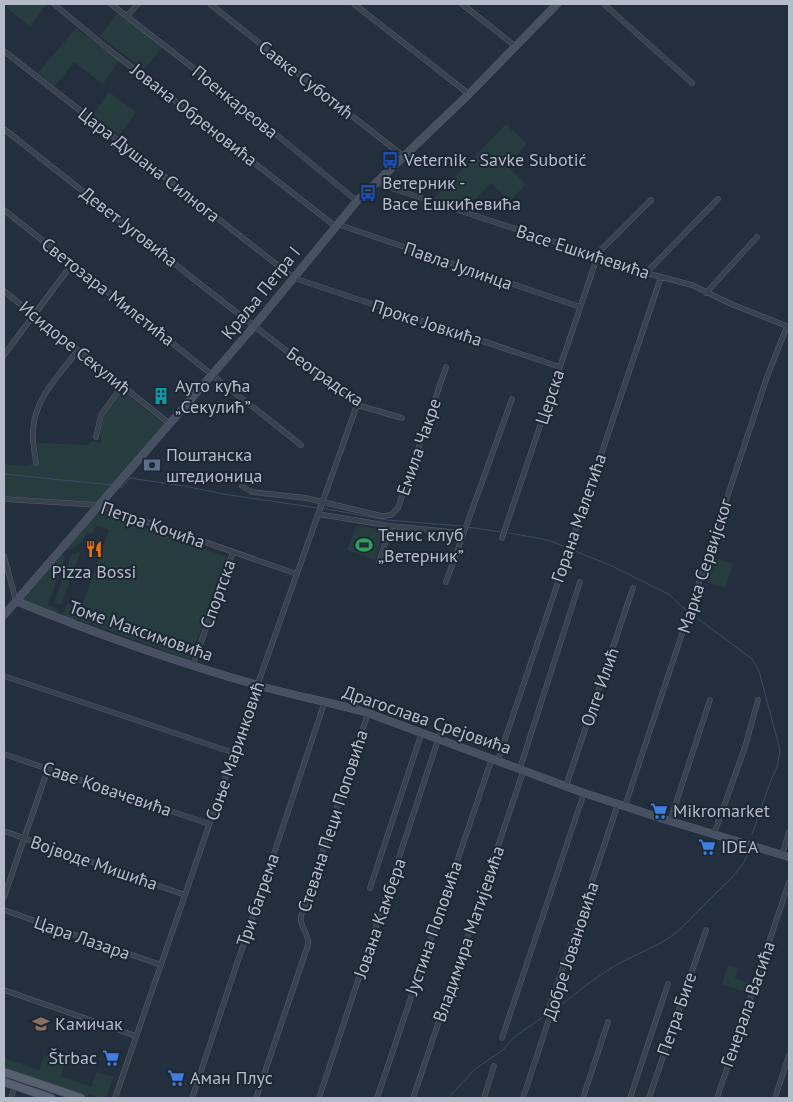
<svg xmlns="http://www.w3.org/2000/svg" width="793" height="1102" viewBox="0 0 793 1102" font-family="'PT Sans',sans-serif">
<style>
.green{fill:#263c3f}
.lines{fill:none;stroke-linecap:round;stroke-linejoin:round}
.stream{stroke:#394c67;stroke-width:1}
.street-casing{stroke:#565f6c;stroke-width:5.5}
.secondary-casing{stroke:#565f6c;stroke-width:8}
.primary-casing{stroke:#414a57;stroke-width:9}
.street{stroke:#38414e;stroke-width:4.5}
.secondary{stroke:#465061;stroke-width:7}
.primary{stroke:#56606e;stroke-width:8}
.labels{text-anchor:middle;stroke-width:4;stroke-linejoin:round;paint-order:stroke}
.street-label{font-size:18px;fill:#b4bcc9;stroke:#1d2633}
.poi-label{font-size:18px;fill:#b4bcc9;stroke:#1d2633;text-anchor:start}
</style>
<rect width="100%" height="100%" fill="#242f3e"/>
<path class="green" d="M9,4h38l-17,22 -24,-18z
M119,12l44,35 -19,22 -44,-33z
M76,28l43,32 -16,24 -29,-22 -19,24 -17,-13z
M109,92l27,20 -17,24 -26,-22z
M506,124l21,20 -20,22 19,18 -16,17 -19,-18 -25,26 -33,-10z
M122,390l43,35 -35,42 -33,35 -93,-6v-32l22,2 14,-4 -3,-19 53,2 1,-4 10,2c-4,-23 8,-36 21,-53z
M100,509l14,6v2l113,40 -37,103 -113,-41 -1,2 -14,-5 5,-12 14,5 28,-79 -13,-5 -3,9 -6,-1 -6,10 -14,8 -2,-2z
M356,526l29,4 -10,30 -28,-10z
M79,552l1,1 -19,52 -7,-2 17,-48z
M62,554l3,3 -17,48 11,5 -2,5 -35,-15z
M708,556l25,8 -8,24 -25,-9z
M728,965l15,5h-5l-3,8 16,6 -3,9 -26,-9z
M44,1055l21,7 -4,14 30,11 6,-15 17,5 -8,21h-6l-11,-4 -1,3 -84,-29v-10l35,12z"/>
<g class="lines">
<path class="stream" d="M4,474l108,11
M119,487l2,1 9,-10 54,8 39,8 95,14
M322,508l65,12 75,6
M467,527l33,5
M509,533l39,7 20,8
M572,550l40,16 58,29 12,12 70,52 7,12 21,79 -3,17 -6,13 -19,54
M556,1009c20,-16 43,-35 66,-47 16,-9 35,-15 51,-27 16,-13 29,-29 44,-43 12,-12 28,-25 32,-42
M448,1098l27,-29 28,-19 11,-13 32,-22"/>
<g class="street-casing">
<path id="street" d="M54,4l53,44 228,178
M111,4l122,95 124,102
M210,4l193,152
M354,4l115,90
M462,4l53,42
M604,4l88,79
M127,16l11,-12
M4,51l290,227 266,89
M4,129l205,162 148,114 45,13
M376,183l222,73 48,17 46,12 39,19 58,23
M4,210l297,235
M337,224l243,83
M646,273l72,-74
M4,291l166,133
M706,293l51,-56
M4,355l68,-91
M96,437l5,-22 21,-29
M36,463c-1,-10 -4,-21 -3,-32 1,-32 26,-56 45,-81
M242,486l10,6 54,6 76,18 9,-1 7,-7 48,-141
M4,499l94,6 199,69
M318,514l73,12 72,7
M502,538l97,-286 52,-52
M4,556l12,45
M379,562l12,-36
M446,582l66,-183
M193,665l40,-113
M4,676l230,77
M4,754l205,70
M498,760l163,-483
M520,768l60,-186
M566,786l67,-198
M625,806l142,-429 20,-51
M670,821l40,-121
M4,831l181,64
M714,834l31,-87 13,-47
M782,855l7,-23
M370,888l52,-156
M4,897l44,-128
M4,910l157,55
M4,990l132,46
M502,1038l82,-245
M11,1098l4,-12
M115,1098l142,-412 100,-281
M192,1098l133,-397
M256,1098l52,-153c2,-12 -9,-17 -7,-29l67,-203
M319,1098l121,-364
M377,1098l115,-340
M413,1098l111,-329
M484,1098l10,-32
M523,1098l26,-79 1,-13 68,-202
M583,1098l25,-76
M630,1098l38,-114
M649,1098l57,-168
M717,1098l72,-216
M775,1098l14,-43"/>
</g>
<g class="secondary-casing">
<path id="secondary" d="M16,601c78,32 160,61 241,84 37,11 74,17 111,28l216,80 86,28 119,36
M4,615l245,-283 108,-131 112,-107 88,-90"/>
</g>
<g class="primary-casing">
<path id="primary" d="M4,1072l77,26
M4,1082l47,16"/>
</g>
<use href="#street" class="street"/>
<use href="#secondary" class="secondary"/>
<use href="#primary" class="primary"/>
</g>
<defs>
<g id="bus-bare" transform="scale(1.35)"><path d="M-5-6H5V4H4V6H2V4H-2V6H-4V4H-5ZM-3.5-4V0h7V-4ZM-3.5 1.2v1.5H-2V1.2ZM2 1.2v1.5H3.5V1.2Z" fill="#1a4fb4" stroke="#1d2633" stroke-width="2.5" paint-order="stroke"/></g>
<g id="building-bare" transform="scale(1.35)"><path d="M-4-6H4V6H1V3H-1V6H-4ZM-2.5-4.3h1.7v1.8h-1.7ZM.8-4.3h1.7v1.8H.8ZM-2.5-1h1.7V.8h-1.7ZM.8-1h1.7V.8H.8Z" fill="#0f9aa8" stroke="#1d2633" stroke-width="2.5" paint-order="stroke"/></g>
<g id="bank-bare" transform="scale(1.35)"><path d="M-6-4H6V4H-6ZM0-2.3a2.3 2.3 0 1 0 0 4.6a2.3 2.3 0 1 0 0-4.6Z" fill="#5c6f8a" stroke="#1d2633" stroke-width="2.5" paint-order="stroke"/></g>
<g id="stadium-bare" transform="scale(1.35)"><path d="M0-5a6.5 5 0 1 0 0 10a6.5 5 0 1 0 0-10ZM-3.5-1.8h7v3.6h-7Z" fill="#2e9e5b" stroke="#1d2633" stroke-width="2.5" paint-order="stroke"/></g>
<g id="restaurant-bare" transform="scale(1.35)"><path d="M-5-6h1v4h1v-4h1v4h1v-4h1v5L-1.5 .5V6h-2V.5L-5-1ZM5-6V6H3V1.5H1.5Q1.5-4 5-6Z" fill="#e8710a" stroke="#1d2633" stroke-width="2.5" paint-order="stroke"/></g>
<g id="supermarket-bare" transform="scale(1.35)"><path d="M-6-5.5h2.5l.6 2H6L4.5 2H-2.5L-4.4-4H-6ZM-1.5 3.2a1.3 1.3 0 1 0 .1 0ZM3 3.2a1.3 1.3 0 1 0 .1 0Z" fill="#3f7fe0" stroke="#1d2633" stroke-width="2.5" paint-order="stroke"/></g>
<g id="school-bare" transform="scale(1.35)"><path d="M0-5L7-2L0 1L-7-2ZM-4 1L0 2.5L4 1V4Q0 6-4 4Z" fill="#8d6e63" stroke="#1d2633" stroke-width="2.5" paint-order="stroke"/></g>
</defs>
<g fill-rule="evenodd">
<use href="#bus-bare" x="390" y="160"/>
<use href="#bus-bare" x="368" y="193"/>
<use href="#building-bare" x="161" y="396"/>
<use href="#bank-bare" x="152" y="465"/>
<use href="#stadium-bare" x="364" y="545"/>
<use href="#restaurant-bare" x="94" y="549"/>
<use href="#supermarket-bare" x="659" y="811"/>
<use href="#supermarket-bare" x="707" y="847"/>
<use href="#school-bare" x="41" y="1024"/>
<use href="#supermarket-bare" x="111" y="1058"/>
<use href="#supermarket-bare" x="176" y="1078"/>
</g>
<g class="labels">
<g class="street-label">
<text transform="translate(306 80) rotate(38)" y="6">Савке Суботић</text>
<text transform="translate(235 102) rotate(39)" y="6">Поенкареова</text>
<text transform="translate(194 115) rotate(38)" y="6">Јована Обреновића</text>
<text transform="translate(149 165) rotate(38)" y="6">Цара Душана Силнога</text>
<text transform="translate(129 227) rotate(38)" y="6">Девет Југовића</text>
<text transform="translate(583 252) rotate(18)" y="6">Васе Ешкићевића</text>
<text transform="translate(458 266) rotate(19)" y="6">Павла Јулинца</text>
<text transform="translate(108 292) rotate(38)" y="6">Светозара Милетића</text>
<text transform="translate(261 293) rotate(-51)" y="6">Краља Петра I</text>
<text transform="translate(427 323) rotate(18)" y="6">Проке Јовкића</text>
<text transform="translate(75 348) rotate(39)" y="6">Исидоре Секулић</text>
<text transform="translate(325 377) rotate(35)" y="6">Београдска</text>
<text transform="translate(550 397) rotate(-72)" y="6">Церска</text>
<text transform="translate(419 447) rotate(-71)" y="6">Емила Чакре</text>
<text transform="translate(579 518) rotate(-71)" y="6">Горана Малетића</text>
<text transform="translate(153 525) rotate(19)" y="6">Петра Кочића</text>
<text transform="translate(705 566) rotate(-72)" y="6">Марка Сервијског</text>
<text transform="translate(218 594) rotate(-70)" y="6">Спортска</text>
<text transform="translate(141 631) rotate(19)" y="6">Томе Максимовића</text>
<text transform="translate(600 687) rotate(-71)" y="6">Олге Илић</text>
<text transform="translate(427 720) rotate(19)" y="6">Драгослава Срејовића</text>
<text transform="translate(235 751) rotate(-71)" y="6">Соње Маринковић</text>
<text transform="translate(107 789) rotate(19)" y="6">Саве Ковачевића</text>
<text transform="translate(333 821) rotate(-72)" y="6">Стевана Пеци Поповића</text>
<text transform="translate(94 863) rotate(19)" y="6">Војводе Мишића</text>
<text transform="translate(258 900) rotate(-71)" y="6">Три багрема</text>
<text transform="translate(380 918) rotate(-71)" y="6">Јована Камбера</text>
<text transform="translate(434 928) rotate(-71)" y="6">Јустина Поповића</text>
<text transform="translate(469 934) rotate(-71)" y="6">Владимира Матијевића</text>
<text transform="translate(82 938) rotate(19)" y="6">Цара Лазара</text>
<text transform="translate(571 951) rotate(-72)" y="6">Добре Јовановића</text>
<text transform="translate(748 1004) rotate(-71)" y="6">Генерала Васића</text>
<text transform="translate(677 1014) rotate(-71)" y="6">Петра Биге</text>
</g>
<g class="poi-label">
<text x="404" y="166">Veternik - Savke Subotić</text>
<text x="382" y="189">Ветерник -<tspan x="382" dy="21">Васе Ешкићевића</tspan></text>
<text x="175" y="392">Ауто кућа<tspan x="175" dy="21">„Секулић”</tspan></text>
<text x="166" y="461">Поштанска<tspan x="166" dy="21">штедионица</tspan></text>
<text x="378" y="541">Тенис клуб<tspan x="378" dy="21">„Ветерник”</tspan></text>
<text x="94" y="578" text-anchor="middle">Pizza Bossi</text>
<text x="673" y="817">Mikromarket</text>
<text x="721" y="853">IDEA</text>
<text x="55" y="1030">Камичак</text>
<text x="97" y="1064" text-anchor="end">Štrbac</text>
<text x="190" y="1084">Аман Плус</text>
</g>
</g>
<rect width="793" height="1102" fill="none" stroke="#b4bcc9" stroke-width="10"/>
</svg>
